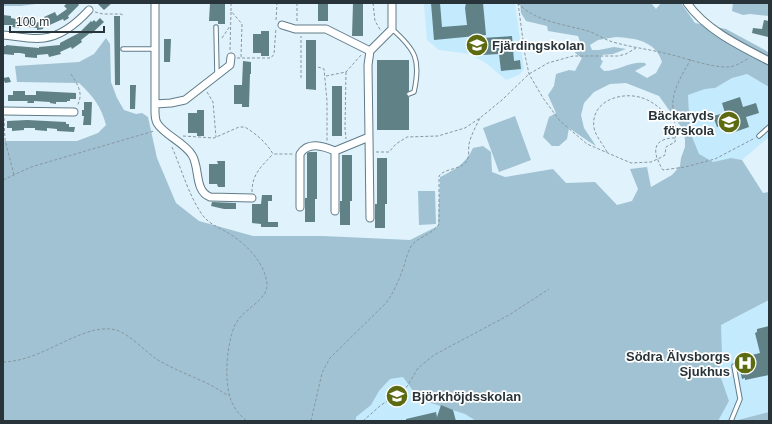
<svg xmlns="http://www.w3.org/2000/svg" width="772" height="424" viewBox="0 0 772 424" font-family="Helvetica,sans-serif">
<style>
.built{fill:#c3eafd}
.green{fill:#a0c2d3;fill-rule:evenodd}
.building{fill:#608186}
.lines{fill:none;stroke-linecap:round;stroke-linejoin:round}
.lane-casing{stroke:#607c89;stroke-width:5.5}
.street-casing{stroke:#607c89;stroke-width:9}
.path{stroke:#88979f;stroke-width:1;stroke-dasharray:3 2;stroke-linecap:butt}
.lane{stroke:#fff;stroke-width:3.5}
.street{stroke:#fff;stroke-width:7}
.labels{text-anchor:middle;stroke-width:3.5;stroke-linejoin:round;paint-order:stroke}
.poi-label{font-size:13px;font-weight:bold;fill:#28343a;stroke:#fff;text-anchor:start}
</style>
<rect width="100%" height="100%" fill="#e0f2fb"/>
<path class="built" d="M424,3h91l9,66 -5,6 -13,5 -20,-17 -16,-9 -31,-4 -12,-10z
M747,74l22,13v50l-27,23 -11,-2 -18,4 -15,-8 -6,-15 -2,-7 -2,-37 17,-6 10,-1 16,-10z
M769,300v112l-35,9h-16l11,-20 -10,-29 3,-18 -1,-29z
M403,377l10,14 52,23 11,7h-120v-4l15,-12 8,-14 11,-12z"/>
<path class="green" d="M3,3h40l-22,3h-18z
M520,3h131l5,6 5,-6h20l14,20 31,6 39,21 4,3v34l-22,-13 -15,4 -17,10 -10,1 -17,6 2,37 9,22 14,8 18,-4 11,2 21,33 6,-1v108l-48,25 1,29 -3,18 10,29 -11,20h-242l-11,-7 -40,-13 -12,-10 -10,-14 -13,2 -11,12 -8,14 -15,12v4h-353v-280h74l21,-8 8,-8c-5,-19 -13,-29 -27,-42l-62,-1 -2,-16 64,-4 15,-8 12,-16 4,6 1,38 6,16 7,12 12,4 6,-1 6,4 9,41 19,45 23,18 54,15h70l87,4 28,-14 2,-49c14,-7 26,-13 33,-29l10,-2 8,6 1,20 13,5 48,-8 13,14 29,-1 22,23 15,-4 6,-12 -8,-20 17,-2 4,20 21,-12 8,-9 1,-8 4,-11v-8l-3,-11 -23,-32 -33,-13 -16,1 -16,8 -10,11 -3,12 3,13 12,18 -8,-5 -19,-13 -2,11 -8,7h-7l-9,-9 6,-20 7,-4 -8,-18 6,-9 2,-12 13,-4 6,1 7,-13 -7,-5 5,-11 -2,-6 -30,-5 -1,-5 -21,-5 -5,-8zM616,37c19,1 40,4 46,25l-6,11 -9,5 -12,-7 11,-6 -1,-2c-15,-2 -27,8 -41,8l-4,-4 3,-6 -2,-1v-5l12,-1 13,-5 -12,-2 -15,3h-7l-2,-5 8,-5z
M733,3h36v13l-19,-2 -7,1 -11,-4z
M515,116l16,44 -32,12 -16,-44z
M418,191h17l1,33 -17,1z
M769,412v9h-35z"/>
<path class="building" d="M67,3h11l1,2 -11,11 1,2 -5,3 -1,-2 -20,9v1l-6,1v-2l-18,-2v2l-7,-1 1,-2h-10v-10l8,1v2l5,1h5l1,-2 11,1v5l13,-2 -2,-4 11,-5 2,4 10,-7 -3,-3z
M97,3h15l-8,7z
M210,3h15v21h-7v-3h-9z
M318,3h10v18h-10z
M353,3h10v33h-11z
M431,3h9l2,24 25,-2 -2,-17 1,-5h17l3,32 -52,5z
M114,16h6v69h-5z
M100,18l4,4 -13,12 -1,-1 -9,7 1,2 -10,7 -1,-2 -11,5 1,2 -12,3 -1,-3 -11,1v3l-12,-1v-3l-5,-1h-6v2l-11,-1v-8h3v-1l33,3v-1l21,-2v-2l19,-10 12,-12 1,1 2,-2 2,2z
M764,20l5,1 -1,16 -16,-4 1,-5 9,1z
M261,31h8v25h-8v-3h-8v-19h8z
M512,36l2,25 6,-1 1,9 -20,2 -2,-17 -16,1 -1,-17z
M164,39h7l-1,23h-6z
M306,40h10v50l-10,-1z
M377,60h32v31l-3,3 3,3v33h-32z
M243,61l8,1v12h-1l-1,33h-7v-3h-8v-19h8z
M9,77l2,5 -6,1 -2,-5z
M130,85h6l-1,24h-5z
M332,86h10v50h-10z
M13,91h12v4h11v-4l40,2v6h-6v2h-3v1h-11v2l-6,-1v-1l-16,-1v2h-7l1,-2h-20v-6h5z
M740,97l3,10 13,-4 3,10 -13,4 3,10 -17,6 -3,-10 -12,4 -4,-11 12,-3 -3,-10z
M84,102h8l-1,23h-8l1,-9h-2v-6h2z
M197,110h7v26h-7v-3h-9v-20h9z
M27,120l39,2v2h3v3h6l-1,5 -17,-1v-2l-10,-1v3l-12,-1v-2h-11v2l-12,1v-3h-5v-7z
M309,152h8v47h-2v23h-10v-24h2v-45z
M342,155h10v46h-2v24h-10v-24h2z
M377,158h10v46h-2v24h-10v-24h2z
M217,161h8v26h-7l-1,-3h-8v-20h9z
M262,195h10v6h-4v21h10v5h-17v-3l-9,-1v-19h9z
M212,202l24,1v6h-12l-13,-3z
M769,326v49l-24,5v-2l-3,1 -4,-18 2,-1v-2l20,-5 -5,-20 2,-1v-3z
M441,405l12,5 3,11h-50v-2l30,-7 1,5z"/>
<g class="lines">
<g class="lane-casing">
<path id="lane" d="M216,27l1,47
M392,29c24,21 29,31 22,63l-5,2
M123,49h32
M759,136l10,-9
M731,421l9,-22 -6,-33"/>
</g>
<g class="street-casing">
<path id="street" d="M155,3v108c0,4 0,8 2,12 7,12 27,19 35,32 8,12 2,36 18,42l42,1
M687,3c19,27 53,43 82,58
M282,25l13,4h31l44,22
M3,35c13,1 28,5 41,3 18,-2 33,-15 45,-28
M155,104l16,-1 14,-3 45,-35 1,-8
M3,111l71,1
M369,137l1,81
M300,207v-53c8,-13 23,-8 35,-3l34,-14 -1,-72 2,-14 22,-22v-26
M335,211v-60"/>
</g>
<path class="path" d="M231,3v8l11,13 -1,33
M297,3v20
M373,3l2,18 6,10
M518,3l7,52 4,19 14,24 17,23 27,23 44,19 20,-1 11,-5 3,-2 1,-8 9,-5c2,-11 -1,-22 -2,-32 -2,-19 9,-35 18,-51
M518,3c15,18 49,22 70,28 9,3 17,9 25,11 17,5 34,7 51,11 20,4 43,14 63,14 8,0 15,-5 22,-9
M95,12l8,2h18l2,1
M276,20l1,-17
M222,38l8,-12
M230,50l1,-39
M237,58h34l3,-4 2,-26
M318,67l6,2 3,32v40
M346,72l-1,57 1,10
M71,74c7,11 13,20 6,32
M326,76l20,-4 16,-18
M301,78v-42
M207,92l6,10 3,35
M4,118l1,22 9,35
M183,136l31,2 25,-11h6c11,7 21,15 28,27h21
M675,138c-13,0 -23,5 -18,20 2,4 3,8 6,12l22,-3 30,-8 40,-21
M172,147c9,21 16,46 29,66 7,11 19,15 29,21 17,11 35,29 37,50 1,17 -25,25 -32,41 -8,18 -11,53 -5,72 2,9 10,19 17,24
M376,152h13l7,-8 11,-7 31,-1 27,-8 15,-10 22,-18 27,-26 19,-11 25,-7h45l8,-2 10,-6
M607,152c-4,-8 -11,-15 -13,-24 -4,-26 25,-36 45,-31 13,3 24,13 32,23h3
M3,180l28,-13 123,-36
M252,192c0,-18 9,-25 21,-38
M3,362c34,-1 60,-24 92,-32 7,-1 14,-2 21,0 14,4 29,22 42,30 15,9 29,14 44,21 10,4 18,10 27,15
M311,421l11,-48 8,-15 56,-55c9,-12 13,-24 18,-37 2,-7 4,-15 8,-21 8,-9 21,-11 27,-21v-48c6,-8 21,-6 27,-14 4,-5 2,-12 3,-18 2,-9 7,-18 11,-26
M363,421l18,-16 21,-12 6,-8 10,-17 16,-13 75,-40 40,-26"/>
<use href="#lane" class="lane"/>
<use href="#street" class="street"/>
</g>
<defs>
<g id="school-disc" transform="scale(1.15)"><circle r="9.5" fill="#5c6a12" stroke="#fff"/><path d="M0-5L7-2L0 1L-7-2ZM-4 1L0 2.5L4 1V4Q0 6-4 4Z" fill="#fff"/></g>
<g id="hospital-disc" transform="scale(1.15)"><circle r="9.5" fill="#5c6a12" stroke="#fff"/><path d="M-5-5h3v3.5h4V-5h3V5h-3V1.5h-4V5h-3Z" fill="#fff"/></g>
</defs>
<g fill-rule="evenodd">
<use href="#school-disc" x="477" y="45"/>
<use href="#school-disc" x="729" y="122"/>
<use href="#hospital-disc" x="745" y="363"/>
<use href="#school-disc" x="397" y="396"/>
</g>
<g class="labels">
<g class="poi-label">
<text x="492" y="50">Fjärdingskolan</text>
<text x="714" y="120" text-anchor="end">Bäckaryds<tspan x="714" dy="15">förskola</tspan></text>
<text x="730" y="361" text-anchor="end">Södra Älvsborgs<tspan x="730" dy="15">Sjukhus</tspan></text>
<text x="412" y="401">Björkhöjdsskolan</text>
</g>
</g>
<rect width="772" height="424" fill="none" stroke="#28343a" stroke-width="8"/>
<path d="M10 26v6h94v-6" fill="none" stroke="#28343a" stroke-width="2"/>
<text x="16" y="26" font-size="12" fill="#28343a" stroke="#ffffff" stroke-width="3" paint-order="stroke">100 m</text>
</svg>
